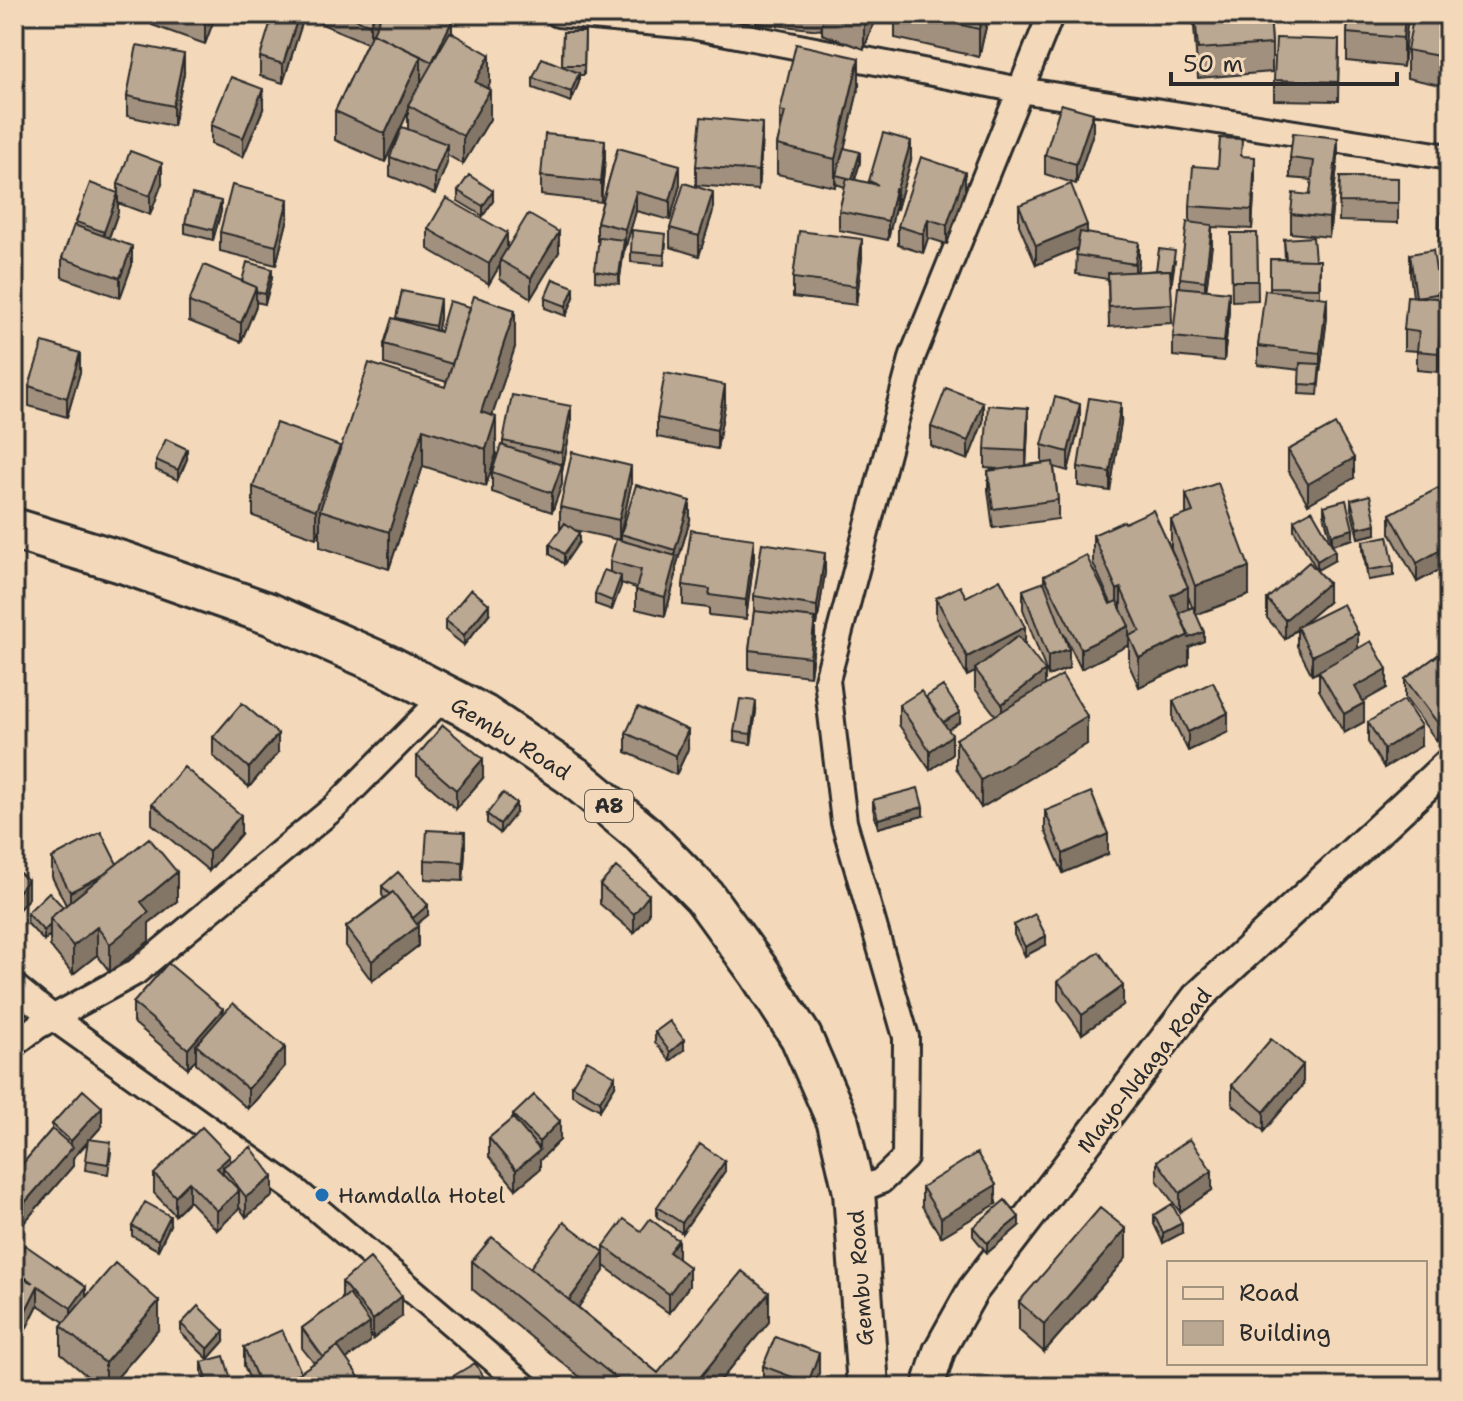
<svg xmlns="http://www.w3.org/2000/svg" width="1463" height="1401" viewBox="0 0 1463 1401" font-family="'Shantell Sans',sans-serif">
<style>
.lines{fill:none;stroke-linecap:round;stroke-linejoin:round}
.minor-casing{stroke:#2b2b2b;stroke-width:30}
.tertiary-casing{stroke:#2b2b2b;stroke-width:36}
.primary-casing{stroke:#2b2b2b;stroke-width:46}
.minor{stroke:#f3d9ba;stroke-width:24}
.tertiary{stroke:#f3d9ba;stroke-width:30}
.primary{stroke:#f3d9ba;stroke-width:40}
.wall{fill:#a1907e;stroke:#2b2b2b;stroke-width:2;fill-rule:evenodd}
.shaded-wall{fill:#837666;stroke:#2b2b2b;stroke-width:2}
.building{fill:#bba892;stroke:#2b2b2b;stroke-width:2}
.poi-dot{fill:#1f6fb2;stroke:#f3d9ba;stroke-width:3}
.labels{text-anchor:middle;stroke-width:6;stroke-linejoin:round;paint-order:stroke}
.shield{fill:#f3d9ba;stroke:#675f56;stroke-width:2}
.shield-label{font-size:20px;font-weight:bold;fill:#2b2b2b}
.street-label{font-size:22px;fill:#2b2b2b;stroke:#f3d9ba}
.poi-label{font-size:22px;fill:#2b2b2b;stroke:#f3d9ba;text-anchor:start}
</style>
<rect width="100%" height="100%" fill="#f3d9ba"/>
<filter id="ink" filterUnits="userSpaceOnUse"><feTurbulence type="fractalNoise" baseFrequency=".0125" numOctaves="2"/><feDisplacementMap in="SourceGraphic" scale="16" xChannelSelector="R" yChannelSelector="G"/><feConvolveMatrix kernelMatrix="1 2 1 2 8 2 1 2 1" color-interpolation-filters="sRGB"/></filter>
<g filter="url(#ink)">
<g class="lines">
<g class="minor-casing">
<path id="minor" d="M558,14l133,12 329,64 429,67
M14,986l38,31 244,174 230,196
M14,1044l24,-18 98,-54 199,-165 110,-111
M854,1192l27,-11 24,-23 1,-121 -62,-215 -17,-142 86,-325 138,-341"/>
</g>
<g class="tertiary-casing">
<path id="tertiary" d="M928,1387l11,-36 34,-61 224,-292 252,-234"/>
</g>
<g class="primary-casing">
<path id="primary" d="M14,529l111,34 145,51 120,53 94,49 89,60 71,59 60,61 55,76 42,65 37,85 16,70 14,195"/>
</g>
<use href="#minor" class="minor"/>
<use href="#tertiary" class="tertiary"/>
<use href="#primary" class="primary"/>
</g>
<path class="wall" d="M152,14h64l-11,30 -53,-19z
M302,14v9l-19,60 -23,-7v-19z
M310,14h129l51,69 -3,6 3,30 -27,45 -16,-9v8l-12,31 -45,-18v-19l18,-28v-17l-23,50 -50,-22v-29l32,-68 -57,-24z
M756,14h121l-13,35 -42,-15v-12l-1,8 -65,-7z
M895,14h94l-10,43 -84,-19z
M1193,14h80h-3l2,30v28l-74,6z
M1349,14h59l-5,53 -56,-6v-28z
M1449,14v73l-42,-9v-28z
M563,32h22l-1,43h-5v7l-8,20 -38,-14v-10l29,-12z
M1339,40l-1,61 -64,-1v-20z
M184,73l-11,53 -46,-10v-20z
M859,86l-15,63 16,13 -5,18 14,3v-2l42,-21 -14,49 -2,-1 -7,32 -49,-10v-19l6,-24 -9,-3v-2l-1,5 -58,-13v-29l3,-12v-22z
M263,109l-20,48 -32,-13v-19z
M1093,133l-17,51 -31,-10v-19z
M762,142l-4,48 -62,-5v-19z
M618,148l62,37 -10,35 -34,-9 -11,38 -1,-1 -5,36 -24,-3v-10l4,-30h-2v-19z
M1242,156l13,20 -3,53 -40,-2v17l-6,46 23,21 -5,50 -51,-5v-19l7,-49v-10l10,-56v-16l28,-38z
M1338,157l-9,80 -38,-4v-19l19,-19 2,-15 -22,-2v-20z
M605,159l-4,43 -60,-7v-19z
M1340,177l58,1v45l-59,-2z
M162,183l-12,32 -32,-12v9l-9,26 23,27 -12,33 -58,-21v-19l14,-32v-4l42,-29v-9z
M458,191l35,10 -10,15 -25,-15z
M965,191l-18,53 -19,-6 -5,15 -25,-8v-19z
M1019,205l68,28 52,28 -2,11 19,-2 19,-9 -4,27 1,35 -63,4 -1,-48 -32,-5 1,-26 -41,17 -17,-40z
M221,211l-8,29 -28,-7v-10z
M713,211l-14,45 -29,-9v-19z
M1440,212l9,1v132h-8l-3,27 -21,-2v-19l-13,-1v-20l9,-33 -3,-24v-19l26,17h2z
M288,218l-12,47 -56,-14v-19z
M428,229l79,19 52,4 -28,46 -31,-19v-14l-11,19 -61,-35z
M1231,233h26l1,67 -26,1z
M1284,239l31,21h5v37l7,20 -7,56 -2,22 -19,-1 1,-24 -42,-5v-19l12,-55v-32h15z
M666,244l-2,21 -33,-3v-10z
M862,258l-6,47 -63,-8v-19z
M272,278l-7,26 -9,-2v4l-15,36 -52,-21v-19l53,-21z
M402,291l38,27 -3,13 78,16 -23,69 4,38 -10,32 -63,-20 -34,103 -69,-22v-18l-4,9 -63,-22v-29l87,-36 105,-64 2,-5 -63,-18v-20l12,-25z
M574,297l-8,19 -21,-8v-10z
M80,372l-13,45 -38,-11v-20z
M725,404l-8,45 -60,-12v-19z
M983,422l-15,38 -37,-14v-19z
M1121,422l-11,69 -32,-5v-19z
M1080,423l-12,48 -14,-4 4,33v19l-65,9 -5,-38v-19l10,-2 -13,-1v-19l43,-22 -2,38 16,-2v-18z
M571,426l-9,46v12l-10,28 -60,-20v-20l11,-27v-4z
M1288,450l66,28 -46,26 -20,-34z
M187,459l-9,21 -22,-10v-10z
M631,485l-12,55 -44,-10 4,12 -15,22 -14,-10v-10l12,-17h-2v-20z
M1186,494l63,101 -53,19 8,27 -15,6v17l-50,23 -10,-22v-31v11l-48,24 -17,-35 5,34 -21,8 -25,-67v-19l21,-7v-7l67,27 -18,-40v-28l32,-12 46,26v-29l15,-5zM1188,596l4,11 -4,2z
M1351,500l25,34 -18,4 -7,-29z
M1324,506l29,33 -21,6 3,15 -18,10 -23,-40v-10l38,24 -8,-29z
M1449,508v57l-32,17 -27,-49v-19z
M690,520l-14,47v8l-11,41 -29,-7v-21l-15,-5 -9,27 -17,-6v-10l15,-22v-11l11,-20v-7z
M1363,541l31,25v10l-26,4 -5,-30z
M754,558l-8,61 -37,-4v-7l-26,-3v-20z
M825,572l-8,53h-2v12l-5,39 -61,-7v-19l5,-39v-15z
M966,597l59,49 20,40 42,58 -106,64 -25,-40v-29l40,-23 -21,-27v-17l-8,4 -31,-58v-20z
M1267,599l61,3 -27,23 57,24 29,39 -24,13 1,21 -20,11 -25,-43v-18l-7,3 -15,-29v-17l-12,10 -18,-21z
M489,614l-25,31 -19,-15v-10z
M1449,647v85l-12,9 -32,-43v-19z
M926,697l34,25 -12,7 4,26 -22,15 -31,-45v-20z
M1173,701l55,31 -40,19 -15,-31z
M756,711l-5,33 -17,-3v-9z
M1368,722l53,24 -37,22 -16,-26z
M626,733l62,16 -12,26 -50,-23z
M213,737l65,16 -29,34 -36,-31z
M417,756l66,22 -27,31 -39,-34z
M873,800l50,16 -45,12 -5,-19z
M152,804l89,30 -32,37 -57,-47z
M1045,811l63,43 -45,19 -18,-43z
M516,813l-16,20 -13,-10v-9z
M465,851l-2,30 -38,-2v-19z
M52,858l65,6 60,37 -28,22v18l-39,31 -13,-17 -24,19 -23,-28v-11l-6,6 -17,-18v-10l36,-6 3,-2 -14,-28z
M600,885l49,30 -15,18 -34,-29z
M382,886l46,29 -11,9 1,22 -46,35 -26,-35v-19l38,-29 -2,-3z
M1014,925l32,20 -21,11 -11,-21z
M1058,981l65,24 -41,29 -24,-34z
M133,1003l90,11 62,52 -37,43 -52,-45v-5l-8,9 -55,-46z
M655,1032l29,18 -14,11 -15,-19z
M572,1085l43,1 -15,24 -28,-15z
M1232,1085h71l-39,46 -32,-27z
M513,1115l47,25 -20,20v9l-24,20 -27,-32v-19l24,-20z
M52,1124l50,2 -12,13 21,13 -3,22 -23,-4 3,-28 -15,16v8l-52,60 -7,-6v-46l38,-45z
M1157,1161l55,29 -32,22 -23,-32z
M230,1162l43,34 -27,21 -7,-10v2l-22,21 -28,-29 -14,14 -21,-22v-19z
M725,1171l-43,62 -25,-16v-10z
M922,1187l74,17 -55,33 -19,-31z
M1154,1215l28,18 -19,10 -9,-19z
M170,1225l-12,25 -26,-14v-10z
M1019,1226l-32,27 -14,-17v-9z
M604,1246l74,13 11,27 -20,27 -65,-47v5l-26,36 80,66 111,-51 -54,65h-123l-120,-98v-28l58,7 74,-17z
M1126,1258l-82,94 -25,-22v-28z
M14,1259l72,38 73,32 -50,58h-9l-39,-33v-28l3,-4 -26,-17 -24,48z
M342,1282l60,34 -29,23 -3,-4v7l-24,17 20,28h-113l-9,-21v-19l57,25 13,-9 -12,-15v-20l40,-29z
M181,1324l43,17 -16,18 -27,-26z
M202,1362l30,25h-26l-4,-15z
M763,1366l56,7 -6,14h-45l-5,-2z"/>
<path class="shaded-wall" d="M206,14h10l-11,30v-28z
M299,14h3v9l-19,60v-19z
M375,14h8l-13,30v-19z
M867,14h10l-13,35v-28z
M983,14h6l-10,43v-28z
M1405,14h3l-5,53v-29z
M452,21v19l-20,22z
M184,54v19l-11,53v-20z
M490,55v28l-15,27v-28z
M421,56v28l-13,21v7l-23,50v-28z
M859,58v28l-21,89h-2l-1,12v-28z
M579,73v9l-8,20v-10z
M263,89v20l-20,48v-19z
M490,90v29l-27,45v-28z
M1093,113v20l-17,51v-20z
M762,123v19l-4,48v-19z
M1338,138v19l-9,80v-19z
M605,140v19l-4,43v-20z
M911,141v19l-14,49v-20z
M447,144v19l-12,31v-20z
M860,152v10l-8,27v-10z
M1255,157v19l-3,53v-19z
M162,163v20l-12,32v-19z
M680,165v20l-10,35v-19z
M965,172v19l-18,53v-19z
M895,189v19l-7,32v-19z
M493,191v10l-10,15v-10z
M636,192v19l-11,38v-20z
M713,192v19l-14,45v-20z
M118,193v19l-14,39v-19z
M288,199v19l-12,47v-19z
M221,201v10l-8,29v-10z
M928,219v19l-5,15v-19z
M1087,225v19l-51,21v-19z
M1212,225v19l-7,56v-19z
M559,232v20l-28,46v-20z
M507,233v19l-7,8v5l-11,19v-20z
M862,239v19l-6,47v-19z
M624,240v10l-5,34v-9z
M1139,242v19l-4,23v-20z
M132,246v19l-12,33v-20z
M272,269v9l-7,26v-10z
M256,287v19l-15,36v-19z
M574,287v10l-8,19v-10z
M1229,292v19l-5,50v-19z
M1327,298v19l-7,56v-20z
M440,299v19l-5,27v-19z
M515,310v37l-34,102v-37z
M1441,325v20l-3,27v-19z
M80,353v19l-13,45v-19z
M725,385v19l-8,45v-19z
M983,402v20l-15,38v-19z
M1121,403v19l-11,69v-19z
M1080,404v19l-12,48v-19z
M571,406v20l-9,46v-19z
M1028,408v19l-2,43v-19z
M496,417v37l-10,32v-37z
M423,429v37l-34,103v-37z
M340,446v28l-20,36v19l-4,9v-28z
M187,449v10l-9,21v-10z
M1354,458v20l-46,26v-20z
M562,465v19l-10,28v-19z
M631,466v19l-12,55v-20z
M690,501v19l-14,47v8l-11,41v-19l10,-39v-8z
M1376,524v10l-18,4v-10z
M1353,529v10l-21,6v-10z
M579,533v9l-15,22v-10z
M754,539v19l-8,61v-19z
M1449,545v20l-32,17v-19z
M1335,550v10l-18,10v-9z
M825,553v19l-8,53v-19z
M1249,567v28l-54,20v-29z
M621,576v10l-9,24v-9z
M1328,583v19l-43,37v-19z
M1188,587v28l-10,5 -7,-25z
M1121,588v29l-4,1v-28z
M489,604v10l-25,31v-10z
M815,618v19l-5,39v-19z
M1129,626v19l-48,24v-20z
M1025,627v19l-50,23v3l-8,4v-19z
M1204,632v9l-15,6v17l-50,23v-29l50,-23z
M1358,633v19l-46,23v-19z
M1069,649v19l-21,8v-20z
M1387,669v19l-32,18v-19z
M1045,671v20l-43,32v-19z
M756,701v10l-5,33v-10z
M1364,703v19l-20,11v-19z
M960,712v10l-17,11v-10z
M1228,713v19l-40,19v-19z
M1449,713v19l-12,9v-19z
M1087,716v28l-106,64v-28z
M1421,726v20l-37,22v-19z
M688,730v19l-12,26v-19z
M278,734v19l-29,34v-19z
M952,735v20l-22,15v-19z
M483,759v19l-27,31v-19z
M516,803v10l-16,20v-9z
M923,807v9l-45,12v-9z
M241,815v19l-32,37v-19z
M465,832v19l-2,30v-19z
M1108,834v20l-45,19v-19z
M119,867l-49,44v-19z
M177,872v29l-28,22v18l-39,31v-28l31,-42z
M28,880v19l-14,16v-19z
M649,895v20l-15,18v-19z
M428,905v10l-17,14v-10z
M50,925v10l-6,6v-10z
M418,926v20l-46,35v-20z
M97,927v28l-24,19v-28z
M1046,936v9l-21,11v-9z
M1123,986v19l-41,29v-19z
M223,1009v19l-27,17v14l-8,9v-19z
M684,1040v10l-14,11v-9z
M285,1047v19l-37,43v-20z
M1303,1065v20l-39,46v-19z
M615,1076v10l-15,24v-9z
M102,1107v19l-29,32v8l-52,60v-19l50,-58v-8z
M560,1121v19l-20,20v9l-24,20v-19l23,-19v-9z
M230,1156v19l-7,-8v14l-6,-13z
M725,1161v10l-43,62v-10z
M1212,1171v19l-32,22v-19z
M273,1177v19l-27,21v-20z
M189,1182v19l-14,14v-19z
M996,1185v19l-55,33v-19z
M239,1190v19l-22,21v-19z
M170,1216v9l-12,25v-10z
M1019,1217v9l-32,27v-10z
M1182,1223v10l-19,10v-10z
M1126,1229v29l-82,94v-28z
M678,1240v19l-9,-7z
M604,1252v19l-36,51v-20z
M689,1267v19l-20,27v-19z
M38,1286v19l-24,48v-19z
M86,1287v19l-15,22v-20z
M769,1293v29l-54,65h-23z
M402,1296v20l-29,23v-19z
M159,1301v28l-50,58h-4v-24z
M370,1323v19l-47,34v-19z
M224,1331v10l-16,18v-10z
M819,1353v20l-6,14h-5v-4z
M301,1373l-21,13v1h-11z"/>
<path class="building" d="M273,14h26l-16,50 -23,-7z
M344,14h31l-5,11z
M382,14h57l13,7 -20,41 -59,-29z
M845,14h22l-3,7z
M915,14h68l-4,15z
M1195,14h75l2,30 -74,5z
M1349,14h56l-2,24 -56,-5z
M1414,14h35v44l-42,-8z
M450,32l40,23 -15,27 15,8 -27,46 -55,-31z
M563,32h22l-1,33h-22z
M372,33l49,23 -36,78 -50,-23z
M1276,38l63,2 -1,42 -64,-2z
M796,44l63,14 -24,101 -58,-14 8,-33 -5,-1z
M137,45l47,9 -11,52 -46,-10z
M542,58l37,15 -8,19 -38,-14z
M231,77l32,12 -20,49 -32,-13z
M1061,104l32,9 -17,51 -31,-9z
M701,117l61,6 -4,48 -62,-5z
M402,127l45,17 -12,30 -45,-17z
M883,133l28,8 -14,48h-2l-7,32 -49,-10 8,-33 31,7 -9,-4z
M1293,133l45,5 -9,80 -38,-4 2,-21 17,2 4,-34 -24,-3z
M545,134l60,6 -4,42 -60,-6z
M1220,138l22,1 -1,17 14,1 -3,53 -62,-4 3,-40 25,2z
M618,148l62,17 -10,36 -34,-9 -11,37 -28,-7z
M844,148l16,4 -8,27 -16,-4z
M130,151l32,12 -12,33 -32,-12z
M921,157l44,15 -18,53 -19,-6 -5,15 -25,-8z
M469,175l24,16 -10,15 -25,-15z
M1340,177l58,1v25l-59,-1z
M90,183l28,10 -14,39 -28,-10z
M684,183l29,9 -14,44 -29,-8z
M1071,184l16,41 -51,21 -17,-41z
M232,185l56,14 -12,47 -56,-14z
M192,194l29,7 -8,29 -28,-7z
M446,198l61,35 -18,31 -61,-35z
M1440,212l9,1v50h-11z
M528,214l31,18 -28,46 -31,-18z
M1187,222l25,3 -7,56 -25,-3z
M74,225l58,21 -12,32 -58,-20z
M632,230l34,4 -2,21 -33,-3z
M799,231l63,8 -6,47 -63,-8z
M1080,232l59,10 -4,22 -59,-9z
M1231,233h26l1,48h-26z
M599,237l25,3 -5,35 -24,-4z
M1313,237l2,23 -29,-1 -2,-20z
M1159,249l16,2 -4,27 -1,-8h-14z
M1433,250l3,21 13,-2v23l-33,5 -6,-43z
M1270,259l50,1 -1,28 -49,-1z
M247,262l25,7 -7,25 -9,-2v-5l-14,-6z
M204,265l52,22 -15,36 -52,-21z
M1170,270l2,34 -63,3 -1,-34z
M553,279l21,8 -8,19 -21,-8z
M1178,287l51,5 -5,50 -51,-5z
M1265,290l62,8 -7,55 -62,-7z
M402,291l38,8 -5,27 -39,-8z
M474,296l41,14 -34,102 15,5 -10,32 -63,-20 -34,103 -69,-22 49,-147 76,24z
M1407,296l42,3v27l-8,-1 -3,28 -21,-2 2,-19 -15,-2z
M449,301l21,6 -18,57 -68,-20 8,-26 48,14z
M43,342l37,11 -13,45 -38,-12z
M1300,363l20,1 -2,21 -19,-1z
M665,373l60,12 -8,45 -60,-12z
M946,388l37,14 -15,39 -37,-14z
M512,395l59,11 -9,47 -59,-12z
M1055,397l25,7 -12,48 -26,-7z
M1089,398l32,5 -11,69 -32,-5z
M988,405l40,3 -2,43 -41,-2z
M276,423l64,23 -24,64 -63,-23z
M1335,424l19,34 -46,26 -20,-34z
M166,439l21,10 -9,21 -22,-10z
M501,445l61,20 -10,28 -60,-21z
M572,452l59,14 -12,54 -59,-13z
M1053,462l5,38 -65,9 -5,-38z
M1218,483l31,84 -54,19 -24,-66 22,-8 -7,-18z
M636,485l54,16 -15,49 -54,-16z
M1438,488l11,20v37l-32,18 -27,-49z
M1370,495l6,29 -18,4 -7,-28z
M1346,500l7,29 -21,6 -8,-29z
M1153,510l35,77 -17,8 18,40 -50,23 -10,-22 11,-5 -19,-43 -4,2 -24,-55 31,-14 1,2z
M1312,510l23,40 -18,11 -23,-41z
M565,523l14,10 -15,21 -14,-10z
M691,530l63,9 -8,61 -37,-5 1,-6 -27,-4z
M1388,536l6,30 -26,4 -5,-29z
M616,539l60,17 -11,41 -29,-7 5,-20 -31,-9z
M762,543l63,10 -8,53 -63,-10z
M1086,555l24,49 7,-3 12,25 -48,23 -37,-73z
M1309,562l19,21 -43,37 -18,-21z
M604,570l17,6 -9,25 -17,-7z
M1000,579l25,48 -58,30 -31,-59 24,-12 6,11z
M1044,582l25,67 -21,7 -25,-66z
M471,589l18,15 -25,31 -19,-15z
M1343,604l15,29 -46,23 -15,-29z
M1193,607l11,25 -15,6 -10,-25z
M754,611l61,7 -5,39 -61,-7z
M1018,636l27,35 -43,33 -27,-35z
M1371,641l16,28 -32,18 9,16 -20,11 -25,-43z
M1449,647v66l-12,9 -32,-43z
M1062,675l25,41 -106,64 -25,-41z
M1213,682l15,31 -40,19 -15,-31z
M943,686l17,26 -17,10 -17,-25z
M921,691l31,44 -22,16 -31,-46z
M740,699l16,2 -5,33 -17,-2z
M1404,700l17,26 -37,23 -16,-27z
M242,703l36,31 -29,34 -36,-31z
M638,707l50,23 -12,26 -50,-23z
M443,725l40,34 -27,31 -39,-34z
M184,767l57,48 -32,37 -57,-48z
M918,788l5,19 -45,12 -5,-19z
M1091,792l17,42 -45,20 -18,-43z
M503,793l13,10 -16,21 -13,-10z
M427,830l38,2 -2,30 -38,-2z
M101,832l16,32 -14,11 -33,17 -18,-34z
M149,838l28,34 -36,30 8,10 -39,32 -13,-17 -24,19 -23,-28z
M616,867l33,28 -15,19 -34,-29z
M14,868l14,12 -14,16z
M398,872l30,33 -15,13 -20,-26 -4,2 -7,-8z
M49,892l14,15 -13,11v7l-6,6 -17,-18z
M393,892l25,34 -46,35 -26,-34z
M1035,914l11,22 -21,11 -11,-22z
M1099,952l24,34 -41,29 -24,-34z
M168,963l55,46 -35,40 -55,-46z
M233,1003l52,44 -37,42 -52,-44z
M670,1021l14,19 -14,12 -15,-20z
M1271,1039l32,26 -39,47 -32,-27z
M587,1060l28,16 -15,25 -28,-16z
M83,1090l19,17 -31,34 -19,-17z
M534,1095l26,26 -21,21 -26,-27z
M513,1118l27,32 -24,20 -27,-32z
M202,1127l28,29 -13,12 22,22 -22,21 -28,-29 -14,14 -21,-22z
M52,1129l21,18 -52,60 -7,-6v-27z
M88,1139l23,3 -3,22 -23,-4z
M1190,1139l22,32 -32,22 -23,-32z
M700,1144l25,17 -43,62 -25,-16z
M251,1147l22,30 -27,20 -23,-30z
M977,1153l19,32 -55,33 -19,-31z
M1005,1200l14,17 -32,26 -14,-16z
M145,1202l25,14 -12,24 -26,-14z
M1172,1204l10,19 -19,10 -9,-18z
M1100,1208l26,21 -82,95 -25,-22z
M624,1219l17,12 9,-12 28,21 -9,12 20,15 -20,27 -65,-48z
M564,1222l40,30 -35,48 -39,-32z
M492,1237l166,136 84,-102 27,22 -77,94h-65l-155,-126z
M25,1245l61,42 -15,21 -33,-22 -24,48v-60l19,9 -19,-14v-10z
M370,1258l32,38 -29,24 -31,-38z
M115,1263l44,38 -54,62 -44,-37z
M349,1294l21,29 -47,34 -21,-29z
M198,1306l26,25 -16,18 -27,-25z
M282,1330l19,42 -32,15h-8l-17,-40z
M775,1337l44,16 -11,30 -45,-17z
M338,1347l28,40h-85l-1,-1z
M224,1356l8,27 -14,4h-9l-7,-25z
M475,1363l15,24h-55z"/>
</g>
<circle class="poi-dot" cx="322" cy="1195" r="8"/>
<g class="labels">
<rect class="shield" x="585" y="790" width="48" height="32" rx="6"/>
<g class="shield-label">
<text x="609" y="813">A8</text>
</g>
<g class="street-label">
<text transform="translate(511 738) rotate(32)" y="8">Gembu Road</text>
<text transform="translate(1144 1070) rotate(-52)" y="8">Mayo-Ndaga Road</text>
<text transform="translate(860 1278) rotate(-94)" y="8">Gembu Road</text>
</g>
<g class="poi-label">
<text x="338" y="1203">Hamdalla Hotel</text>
</g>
</g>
<rect width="1463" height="1401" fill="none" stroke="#f3d9ba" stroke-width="48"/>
<rect x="24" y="24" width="1415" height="1353" fill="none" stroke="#2b2b2b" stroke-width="3" filter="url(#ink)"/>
<rect x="1167" y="1261" width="260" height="104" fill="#f3d9ba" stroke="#a39381" stroke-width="2"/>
<rect x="1183" y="1287" width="40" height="12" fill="#f3d9ba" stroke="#a39381" stroke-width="2"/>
<text x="1239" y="1301" font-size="24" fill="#2b2b2b">Road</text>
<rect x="1183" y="1321" width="40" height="24" fill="#bba892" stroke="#a39381" stroke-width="2"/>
<text x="1239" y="1341" font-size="24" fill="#2b2b2b">Building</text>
<path d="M1171 72v12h226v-12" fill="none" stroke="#2b2b2b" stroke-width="4"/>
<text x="1183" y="72" font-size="24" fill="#2b2b2b" stroke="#f3d9ba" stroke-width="6" paint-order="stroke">50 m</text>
</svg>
